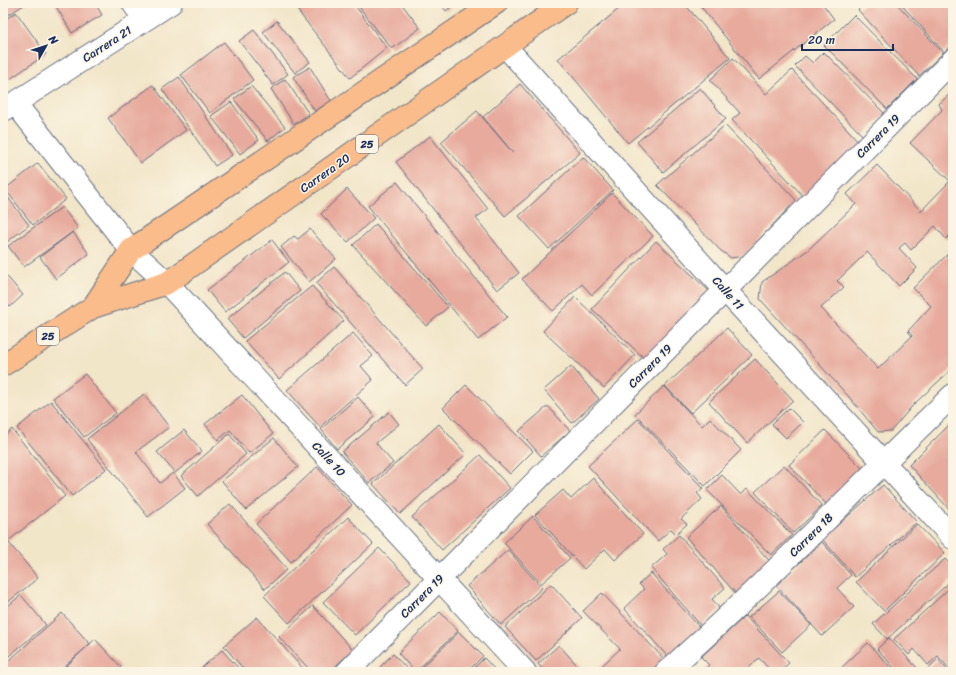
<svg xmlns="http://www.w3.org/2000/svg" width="956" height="675" viewBox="0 0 956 675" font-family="Sriracha,sans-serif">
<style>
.building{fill:#e7aa9d}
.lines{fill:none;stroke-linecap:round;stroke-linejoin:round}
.minor-casing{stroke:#666f83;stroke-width:24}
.primary-casing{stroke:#666f83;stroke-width:24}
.minor{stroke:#fff;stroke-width:22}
.primary{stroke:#fabc8b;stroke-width:22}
.labels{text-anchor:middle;stroke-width:3;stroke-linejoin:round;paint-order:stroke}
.shield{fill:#fcf5e5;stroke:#5e6a86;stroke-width:1}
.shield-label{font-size:11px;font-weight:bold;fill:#1b2f5e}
.street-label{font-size:12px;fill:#1b2f5e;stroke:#fcf5e5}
</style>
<rect width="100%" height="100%" fill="#fcf5e5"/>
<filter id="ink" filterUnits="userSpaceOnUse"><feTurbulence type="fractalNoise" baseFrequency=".025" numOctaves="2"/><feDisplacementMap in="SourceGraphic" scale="8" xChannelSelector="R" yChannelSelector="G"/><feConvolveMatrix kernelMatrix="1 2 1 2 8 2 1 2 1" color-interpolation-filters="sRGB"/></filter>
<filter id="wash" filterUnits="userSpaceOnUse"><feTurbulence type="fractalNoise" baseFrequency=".012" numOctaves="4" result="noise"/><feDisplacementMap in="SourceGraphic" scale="16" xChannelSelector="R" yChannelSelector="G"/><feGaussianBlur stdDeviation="0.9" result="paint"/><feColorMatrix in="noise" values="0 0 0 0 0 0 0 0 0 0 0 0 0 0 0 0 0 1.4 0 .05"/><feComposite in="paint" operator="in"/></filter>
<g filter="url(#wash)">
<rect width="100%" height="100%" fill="#f2e6c9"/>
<g id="blocks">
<path class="building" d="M3,3h24l-24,15z
M54,3h41l7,12 -30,18z
M309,3h44l34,45 -37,30 -52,-67z
M356,3h45l19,25 -28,21z
M440,3h16l-10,8z
M626,3h58l46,55 -102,85 -70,-84z
M698,3h124l12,16 -75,60z
M865,3h31l47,50 -24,23 -61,-66z
M900,3h53v41l-9,8z
M16,12l30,42 -36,25 -7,-9v-49z
M854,15l63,64 -30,30 -63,-64z
M277,21l33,41 -15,11 -32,-41z
M254,30l34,44 -15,11 -34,-44z
M224,42l29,38 -43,33 -29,-38z
M824,52l61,62 -22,22 -68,-70 10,-10 8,7z
M733,58l33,36 26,-24 70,75 -57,53 -73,-78 8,-7 -30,-33z
M310,67l21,34 -16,10 -22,-34z
M179,77l53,78 -17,11 -53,-77z
M285,79l24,35 -15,10 -23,-35z
M520,84l60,69 -75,63 -64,-74 36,-31 36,42 -30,-36z
M153,85l33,45 -45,33 -33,-45z
M251,86l34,41 -17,14 -34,-42z
M700,88l26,31 -63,53 -26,-30z
M953,91v141l-7,7 -11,-13 -24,24 -6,-7 -6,5 18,20 -18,18 -32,-34 -30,29 7,6 -23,21 57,61 34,-33 -4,-5 23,-25 -18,-18 40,-39v119l-39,36 -23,27 -13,1 -29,-35 -89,-98 2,-17 46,-32 48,-46 -9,-10 30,-29 44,46 29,-30 -40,-38 32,-33 -3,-6z
M231,102l28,38 -19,14 -29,-38z
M725,125l71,75 -52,56 -13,2 -11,-8 -63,-65z
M430,136l58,73 -12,9 43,55 -22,17 -101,-128z
M583,157l30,33 -64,59 -30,-33z
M38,163l28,36 -33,26 -28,-36z
M397,182l110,135 -29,23 -110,-134z
M347,189l27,29 -26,24 -27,-28z
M3,191l26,34 -26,20z
M612,193l41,43 -61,59 -10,-11 -29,27 -31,-32z
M62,207l16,21 -54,39 -16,-21z
M376,224l72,83 -22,19 -73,-81z
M310,229l26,30 -27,23 -28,-35 13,-11 4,3z
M73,232l16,22 -33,25 -16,-22z
M272,240l17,22 -64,50 -18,-22z
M656,241l53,50 -64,68 -53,-50z
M334,267l89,102 -18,16 -89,-102z
M3,272l20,23 -13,12 -7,-8z
M285,272l15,19 -57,47 -16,-19z
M312,286l32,35 -65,58 -34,-38z
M575,297l60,58 -31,33 -61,-57z
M727,328l25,27 -61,58 -26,-27z
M353,333l20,23 -12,10 12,14 -53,47 -33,-37z
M755,359l38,41 -46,43 -38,-41z
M571,366l28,33 -27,24 -28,-33z
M85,374l31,39 -32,24 -31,-39z
M466,385l67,66 -23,23 -67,-66z
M664,386l38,40 8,-8 31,32 -36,36 -70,-72z
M144,394l25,33 -33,25 24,31 13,-10 12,15 -37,29 -61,-78z
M242,395l31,39 -24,19 -19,-23 -12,10 -13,-16z
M358,397l17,20 -38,32 -16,-20z
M51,401l55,68 -34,27 -55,-68z
M548,406l22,25 -29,25 -22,-25z
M789,408l14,14 -17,16 -14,-14z
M389,412l10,12 -23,19 17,20 -24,20 -27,-31z
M638,419l65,69 -6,5 5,6 -21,20 6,5 -11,10 -5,-5 -13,12 -70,-75z
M953,421v96l-4,-4 1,-3 -41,-45z
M439,424l27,30 -66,60 -27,-30z
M12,429l53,67 -62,49v-108z
M184,430l18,21 -27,22 -18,-21z
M825,430l37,38 -36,36 -37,-39z
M229,434l17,20 -48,42 -17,-20z
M274,438l24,29 -52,43 -24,-29z
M480,455l30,33 -68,62 -30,-33z
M784,465l38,41 -29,27 -38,-41z
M317,467l35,38 -61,57 -35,-38z
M722,475l19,20 6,-6 45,46 -21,20 -64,-65z
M593,478l50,56 -28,26 -10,-11 -21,20 -49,-54 28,-25 8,9z
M883,485l34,37 -62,55 -33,-38z
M230,504l57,65 -22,20 -58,-65z
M721,506l52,59 -35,31 -52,-59z
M533,516l37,42 -29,26 -37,-41z
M348,517l25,27 -84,79 -25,-27z
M917,524l28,29 -61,58 -28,-29z
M679,535l46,53 -13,11 8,10 -19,17 -50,-58 16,-14 -4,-5z
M822,542l29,33 -14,13 17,19 -32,29 -46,-51z
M9,543l29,35 -35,28v-58z
M379,548l32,33 -56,54 -32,-33z
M508,550l34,38 -41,37 -34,-39z
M945,559l8,8v12l-66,60 -14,-15z
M651,573l50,56 -32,29 -45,-50 20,-19 -5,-5z
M551,584l31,34 -46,43 -31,-34z
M953,585v87h-1l-14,-16 -10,9 -14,-16 -5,6 -15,-16z
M779,591l32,34 -29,27 -33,-35z
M602,593l62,66 -14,13h-55l25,-23 -37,-38z
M21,595l25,30 -43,36v-51z
M313,606l40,44 -24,22h-17l-33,-35z
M440,612l18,19 -43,41 -17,-19z
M62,613l28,31 -32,28h-55v-6z
M745,616l44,47 -10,9h-7l-13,-14 -16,14h-41l7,-7 -8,-8z
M257,617l49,55h-60l-22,-26z
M459,632l24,24 -16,16h-50z
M889,638l32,34h-23l-21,-23z
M95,639l26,28 -6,5h-55z
M868,643l25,27 2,2h-50l-4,-4z
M559,645l24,27h-38l-7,-8z
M222,650l20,22h-45z
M393,654l17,18h-35z
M484,658l13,14h-27z
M938,659l11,13h-25z"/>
</g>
</g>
<g filter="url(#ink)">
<use href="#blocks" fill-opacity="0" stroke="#666f83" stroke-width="1"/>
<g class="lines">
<g class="minor-casing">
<path id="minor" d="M133,3l11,16
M506,47l219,243 228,248
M15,103l116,147 36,33 358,389
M4,110l167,-107
M347,672l606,-612
M666,672c100,-88 191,-185 287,-277"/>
</g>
<g class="primary-casing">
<path id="primary" d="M93,307l38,-57 365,-247
M3,365l90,-58 74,-24 399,-280"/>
</g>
<use href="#minor" class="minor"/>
<use href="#primary" class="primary"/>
</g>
</g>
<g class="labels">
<g class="shield">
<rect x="356" y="135" width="22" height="18" rx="3"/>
<rect x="37" y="327" width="22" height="18" rx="3"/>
</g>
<g class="shield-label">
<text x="367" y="148">25</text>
<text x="48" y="340">25</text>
</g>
<g class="street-label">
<text transform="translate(107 44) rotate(-33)" y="4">Carrera 21</text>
<text transform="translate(878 136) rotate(-45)" y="4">Carrera 19</text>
<text transform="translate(325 173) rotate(-35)" y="4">Carrera 20</text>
<text transform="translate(728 293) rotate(48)" y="4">Calle 11</text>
<text transform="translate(650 366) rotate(-45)" y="4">Carrera 19</text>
<text transform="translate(329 459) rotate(47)" y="4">Calle 10</text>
<text transform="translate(811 535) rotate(-45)" y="4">Carrera 18</text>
<text transform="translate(422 596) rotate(-45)" y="4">Carrera 19</text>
</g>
</g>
<rect width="956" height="675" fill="none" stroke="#fcf5e5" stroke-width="16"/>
<g transform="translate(46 46) rotate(51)" stroke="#fcf5e5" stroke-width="3" paint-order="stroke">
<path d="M0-3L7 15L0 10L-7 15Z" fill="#1b2f5e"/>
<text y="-6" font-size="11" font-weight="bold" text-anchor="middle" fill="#1b2f5e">N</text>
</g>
<path d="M802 44v6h91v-6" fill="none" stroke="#1b2f5e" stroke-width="2"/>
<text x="808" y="44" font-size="12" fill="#1b2f5e" stroke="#fcf5e5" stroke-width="3" paint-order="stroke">20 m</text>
</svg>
